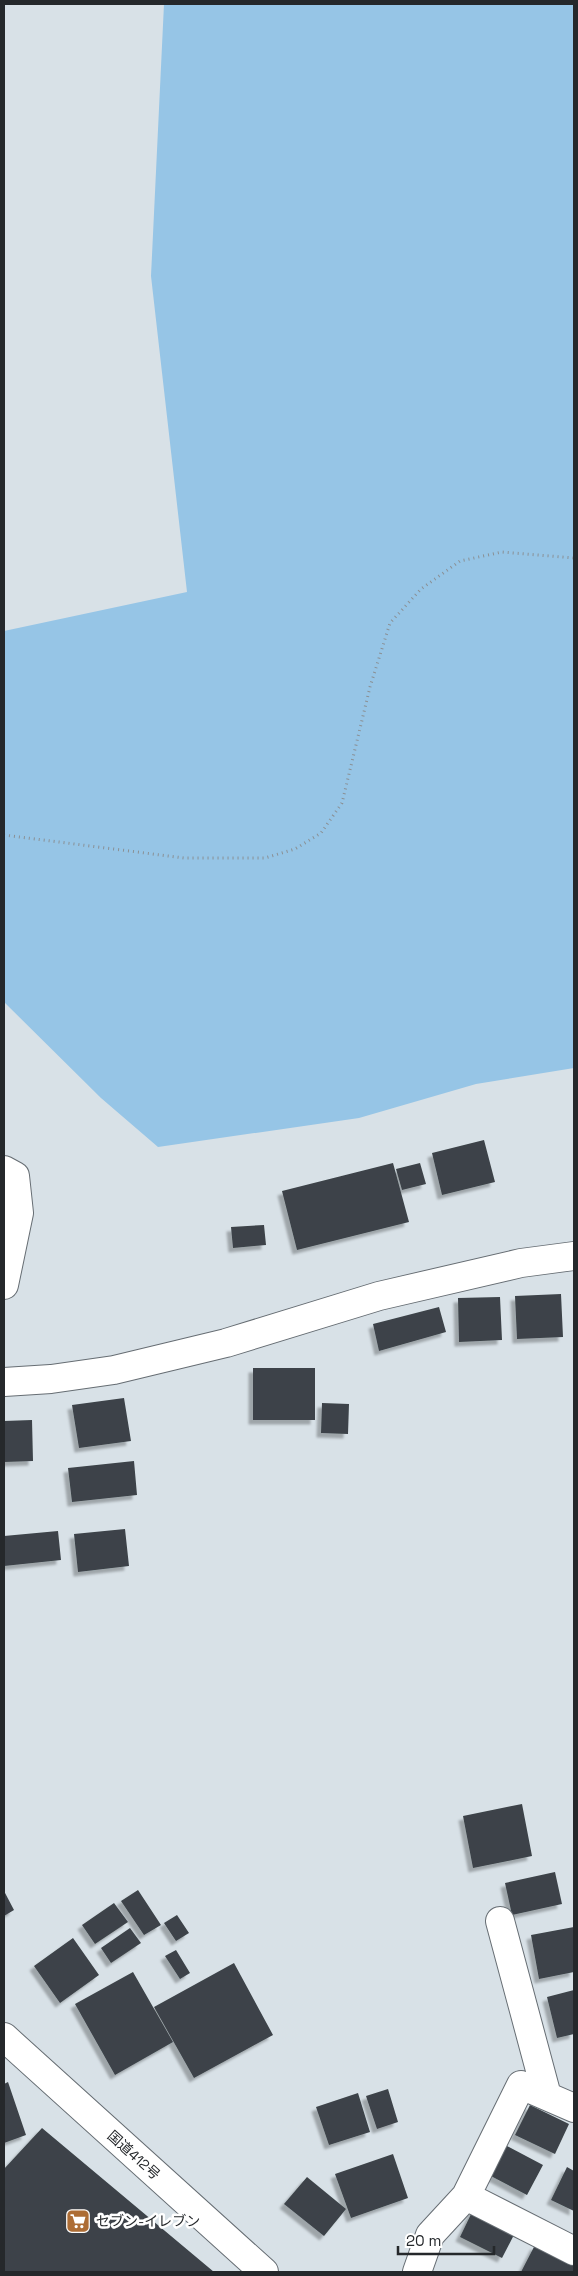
<svg xmlns="http://www.w3.org/2000/svg" width="578" height="2276" viewBox="0 0 578 2276" font-family="'Space Grotesk','Noto Sans JP',sans-serif">
<style>
.green{fill:#96c5e6}
.building{fill:#3c4348;filter:url(#shadow)}
.lines{fill:none;stroke-linecap:round;stroke-linejoin:round}
.minor-casing{stroke:#666d73;stroke-width:30}
.highway-casing{stroke:#666d73;stroke-width:30}
.path{stroke:#8a9095;stroke-width:3;stroke-dasharray:1 4;stroke-linecap:butt}
.minor{stroke:#fff;stroke-width:28}
.highway{stroke:#fff;stroke-width:28}
.labels{text-anchor:middle;stroke-width:5;stroke-linejoin:round;paint-order:stroke}
.street-label{font-size:14px;fill:#25282b;stroke:#fff}
.poi-label{font-size:14px;fill:#25282b;stroke:#fff;text-anchor:start}
</style>
<defs>
<filter id="shadow"><feDropShadow dx="-4.5" dy="4.5" stdDeviation="1" flood-color="#0004"/></filter>
</defs>
<rect width="100%" height="100%" fill="#d8e1e7"/>
<path class="green" d="M164,4h410v1064l-98,16 -117,34 -201,29 -57,-49 -97,-96v-371l183,-39 -36,-316z"/>
<path class="building" d="M484,1140l11,42 -53,13 -10,-42z
M393,1163l16,59 -112,28 -15,-59z
M420,1163l6,21 -24,6 -6,-21z
M264,1225l2,20 -33,3 -2,-21z
M561,1294l2,43 -46,2 -2,-43z
M500,1297l2,43 -43,2 -1,-44z
M439,1307l7,25 -67,19 -6,-27z
M253,1368h62v52h-62z
M124,1398l7,43 -52,7 -7,-43z
M322,1403l27,1 -1,30 -27,-1z
M32,1420l1,41 -29,1v-41z
M134,1461l3,34 -65,7 -4,-34z
M125,1529l4,37 -51,6 -4,-38z
M58,1531l3,29 -57,6v-30z
M522,1804l10,52 -59,12 -10,-52z
M555,1872l7,32 -50,11 -7,-32z
M138,1890l23,35 -17,10 -23,-34z
M4,1891l10,19 -10,6z
M114,1903l14,19 -33,22 -13,-19z
M177,1915l12,18 -13,8 -12,-18z
M574,1927v45l-35,7 -8,-44z
M130,1928l11,15 -30,20 -10,-15z
M73,1938l26,37 -39,28 -26,-37z
M176,1950l14,23 -10,6 -15,-23z
M234,1963l39,72 -79,43 -40,-71z
M133,1972l40,70 -58,33 -40,-71z
M574,1990v44l-17,4 -10,-41z
M8,2082l18,53 -22,8v-59z
M388,2089l10,33 -21,7 -11,-33z
M358,2093l12,39 -41,13 -13,-38z
M530,2105l39,19 -14,30 -40,-19z
M42,2128l172,144h-210v-103z
M505,2145l38,20 -16,30 -38,-20z
M393,2154l15,44 -57,20 -16,-44z
M567,2167l7,4v40l-23,-11z
M307,2177l39,32 -22,27 -40,-32z
M474,2208l43,21 -15,29 -42,-21z
M535,2245l39,19v8h-53z"/>
<g class="lines">
<g class="minor-casing">
<path id="minor" d="M4,1170l11,6 4,37 -15,72
M4,1382l47,-3 63,-9 112,-27 153,-47 142,-33 53,-7
M500,1921l47,175
M466,2196l108,55
M417,2272l13,-37 36,-39 55,-111 53,23"/>
</g>
<g class="highway-casing">
<path id="highway" d="M4,2037l260,235"/>
</g>
<path class="path" d="M4,835l180,23h81l30,-9 26,-16 21,-30 28,-116 20,-64 31,-34 39,-28 42,-9 72,6"/>
<use href="#minor" class="minor"/>
<use href="#highway" class="highway"/>
</g>
<defs>
<g id="supermarket-square" transform="scale(1.25)"><rect x="-9" y="-9" width="18" height="18" rx="4" fill="#ad6d35" stroke="#fff"/><path d="M-6-5.5h2.5l.6 2H6L4.5 2H-2.5L-4.4-4H-6ZM-1.5 3.2a1.3 1.3 0 1 0 .1 0ZM3 3.2a1.3 1.3 0 1 0 .1 0Z" fill="#fff"/></g>
</defs>
<g fill-rule="evenodd">
<use href="#supermarket-square" x="78" y="2221"/>
</g>
<g class="labels">
<g class="street-label">
<text transform="translate(134 2155) rotate(42)" y="5">国道412号</text>
</g>
<g class="poi-label">
<text x="96" y="2226">セブン-イレブン</text>
</g>
</g>
<rect width="578" height="2276" fill="none" stroke="#25282b" stroke-width="10"/>
<path d="M398 2246v8h96v-8" fill="none" stroke="#25282b" stroke-width="2.5"/>
<text x="406" y="2246" font-size="15" fill="#25282b" stroke="#ffffff" stroke-width="4" paint-order="stroke">20 m</text>
</svg>
